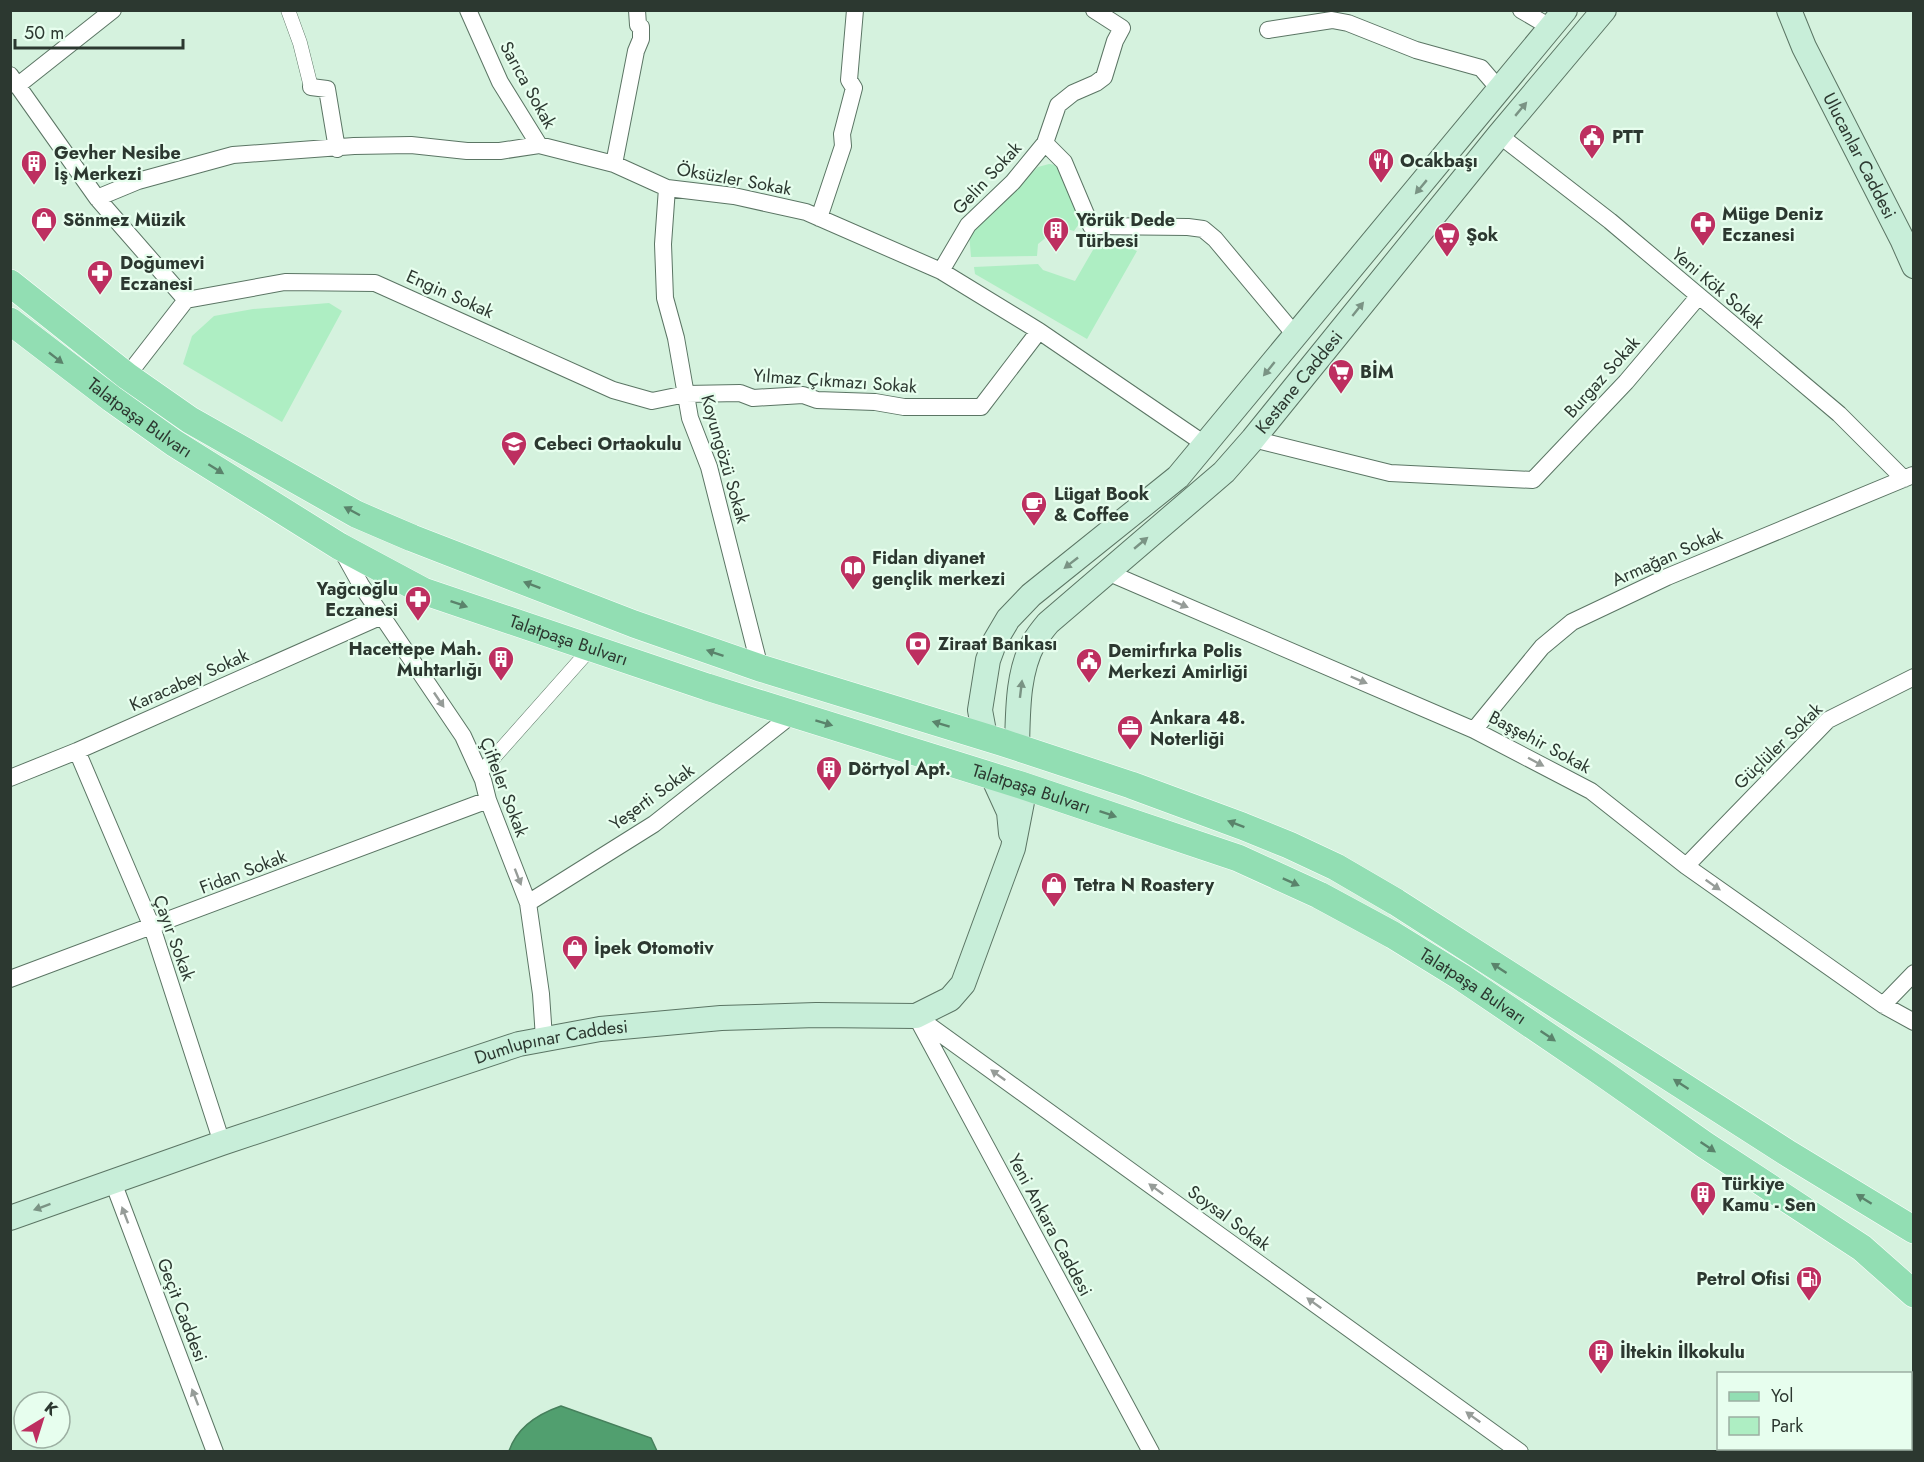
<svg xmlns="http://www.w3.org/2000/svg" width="1924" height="1462" viewBox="0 0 1924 1462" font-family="Jost,sans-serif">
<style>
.green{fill:#aeeec3}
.water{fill:#519f6f;stroke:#46805c;stroke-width:1.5}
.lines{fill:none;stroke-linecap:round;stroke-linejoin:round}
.pedestrian-casing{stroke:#5b7564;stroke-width:15}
.minor-casing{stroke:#5b7564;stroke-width:18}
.secondary-casing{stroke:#5b7564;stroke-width:26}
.primary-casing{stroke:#fff;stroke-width:28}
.pedestrian{stroke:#fff;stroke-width:14}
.minor{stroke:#fff;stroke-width:16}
.secondary{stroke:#c8eed9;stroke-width:24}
.primary{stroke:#92deb3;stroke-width:27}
.oneway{fill:#7a9384}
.oneway2{fill:#5a836b}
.oneway3{fill:#969c98}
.labels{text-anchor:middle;stroke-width:4.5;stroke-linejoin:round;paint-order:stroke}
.street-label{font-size:18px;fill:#2c3830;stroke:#e7feee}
.poi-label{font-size:18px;font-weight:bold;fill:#2c3830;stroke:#e7feee;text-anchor:start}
</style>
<rect width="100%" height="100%" fill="#d5f2de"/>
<path class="green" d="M1049,164l7,1 25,56 -7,10 -15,-4 -21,17 -1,12 -66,1 -2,-25 69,-65z
M1101,236l36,15 -50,88 -112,-65 -1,-7 64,-3 5,6 32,11z
M329,303l13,8 -60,111 -99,-58 9,-28 22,-20 39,-7z"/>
<path class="water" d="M561,1406l90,32 6,13h-148c8,-24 29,-37 52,-45z"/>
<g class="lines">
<g class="pedestrian-casing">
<path id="pedestrian" d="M288,10l12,33 11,44
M480,773l111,-125"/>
</g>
<g class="minor-casing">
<path id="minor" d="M468,10l32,72 39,63
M1521,10l29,17
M1268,30l64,-10 16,3 68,27 65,18 19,22
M10,75l87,123 89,102
M17,86l96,-76
M311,87l16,2 10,60
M1499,135l111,86 229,193 65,65
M1045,143l19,19 27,64 97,1 15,2 12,10 81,97
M614,164l22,-113 5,-12v-12l-3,-2 -1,-15
M667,188l-4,56 2,54 11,40 14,80 19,49 51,201
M97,198l41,-17 95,-26 121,-9 57,-1 56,6h33l39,-6 75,19 53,24 67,8 72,16 135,59 98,60 167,114
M819,218l24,-72 -1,-12 12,-46 -5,-8 6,-70
M941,271l27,-46 45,-43 32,-39 13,-38 15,-12 23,-10 8,-6 11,-36 7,-13 -28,-18
M186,300l99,-18 90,1 238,107 39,11 34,-7 54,-1 13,5 50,-3 14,5 58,2 29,5h77l58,-76
M127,376l59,-76
M1253,439l137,34 143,7 93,-98 72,-85
M341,549l20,36 102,151 20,44 5,20 40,103 13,91 3,44
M1107,572l367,158 117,61 95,75 197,139 31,17
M1474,730l68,-83 30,-25 95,-45 246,-102
M77,751l75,176 70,216
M10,778l67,-27 305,-135
M1686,866l142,-146 86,-43
M528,903l126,-79 139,-110
M10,979l478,-179
M1883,1005l31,-32
M916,1016l604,436
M918,1020l233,432
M113,1182l102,270"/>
</g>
<g class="secondary-casing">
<g id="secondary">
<path id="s1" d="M1789,10l15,37 98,192 12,27"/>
<path d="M985,737l-5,-27 8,-50 7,-19 13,-22 23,-24 147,-118 387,-467"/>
<path id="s2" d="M1017,747c1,-34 0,-74 17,-105 4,-7 9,-13 14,-19l176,-151 29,-33 246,-304 105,-125"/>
<path d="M993,777l16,35 2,21"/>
<path id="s3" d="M10,1218l212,-75 297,-99 81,-15 121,-11 95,-3 100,1 34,-17 13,-15 50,-136 9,-46 -1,-17"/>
</g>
</g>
<g class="primary-casing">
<g id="primary">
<path d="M10,283l117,93 63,44 166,94 56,24 222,86 126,44 241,74 130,43 111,41 47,19 47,22 60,35 393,252 125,76"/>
<path id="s4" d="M10,321l102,78 62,44 165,103 84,45 284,96 314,98 217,73 81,37 74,40 68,42 140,95 104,73 157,103 52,46"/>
</g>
</g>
<use href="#pedestrian" class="pedestrian"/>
<use href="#minor" class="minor"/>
<use href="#secondary" class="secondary"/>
<use href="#primary" class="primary"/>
</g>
<defs><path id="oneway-solid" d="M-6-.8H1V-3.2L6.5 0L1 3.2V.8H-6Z" transform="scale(1.5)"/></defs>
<g class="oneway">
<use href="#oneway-solid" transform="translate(1521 109) rotate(-50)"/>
<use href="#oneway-solid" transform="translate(1421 187) rotate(130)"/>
<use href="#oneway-solid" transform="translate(1358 309) rotate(-51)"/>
<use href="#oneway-solid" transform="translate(1269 369) rotate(129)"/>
<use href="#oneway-solid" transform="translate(1141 543) rotate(-40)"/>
<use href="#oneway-solid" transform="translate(1071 563) rotate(142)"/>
<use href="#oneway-solid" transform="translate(1021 689) rotate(-83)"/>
<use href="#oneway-solid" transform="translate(42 1207) rotate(160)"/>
</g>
<g class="oneway2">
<use href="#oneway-solid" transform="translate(56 358) rotate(38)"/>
<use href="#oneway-solid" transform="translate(216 469) rotate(32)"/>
<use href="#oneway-solid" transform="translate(352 511) rotate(-152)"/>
<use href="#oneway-solid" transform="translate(532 585) rotate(-159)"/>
<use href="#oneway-solid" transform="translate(459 604) rotate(19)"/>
<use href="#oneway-solid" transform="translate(715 653) rotate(-161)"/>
<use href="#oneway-solid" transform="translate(824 723) rotate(17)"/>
<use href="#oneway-solid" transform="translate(941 724) rotate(-163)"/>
<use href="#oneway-solid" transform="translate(1108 814) rotate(19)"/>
<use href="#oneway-solid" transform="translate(1236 824) rotate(-159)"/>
<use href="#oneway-solid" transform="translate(1291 882) rotate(24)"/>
<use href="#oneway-solid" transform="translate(1499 968) rotate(-147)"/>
<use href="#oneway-solid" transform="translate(1548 1036) rotate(34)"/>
<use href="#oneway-solid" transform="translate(1681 1084) rotate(-147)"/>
<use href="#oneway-solid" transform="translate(1708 1147) rotate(34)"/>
<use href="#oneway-solid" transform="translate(1864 1199) rotate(-148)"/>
</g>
<g class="oneway3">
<use href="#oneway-solid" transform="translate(1180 604) rotate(23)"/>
<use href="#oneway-solid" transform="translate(1359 680) rotate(23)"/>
<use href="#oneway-solid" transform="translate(439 700) rotate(56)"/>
<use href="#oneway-solid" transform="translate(1536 762) rotate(28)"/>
<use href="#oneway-solid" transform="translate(518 877) rotate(69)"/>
<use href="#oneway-solid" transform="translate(1713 885) rotate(35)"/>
<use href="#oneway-solid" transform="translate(998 1075) rotate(-144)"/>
<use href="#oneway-solid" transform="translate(1156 1189) rotate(-144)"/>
<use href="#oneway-solid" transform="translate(125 1215) rotate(-111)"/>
<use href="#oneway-solid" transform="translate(1314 1303) rotate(-144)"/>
<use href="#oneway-solid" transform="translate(195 1397) rotate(-111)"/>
<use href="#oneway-solid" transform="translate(1473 1417) rotate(-144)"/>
</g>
<defs>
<g id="civic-pin" transform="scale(1.35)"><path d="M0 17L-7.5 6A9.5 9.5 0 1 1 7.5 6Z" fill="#bd2f60" stroke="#e7feee"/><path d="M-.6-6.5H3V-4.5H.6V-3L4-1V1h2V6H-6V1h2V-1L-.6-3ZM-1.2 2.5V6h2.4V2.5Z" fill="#fff"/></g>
<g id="restaurant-pin" transform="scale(1.35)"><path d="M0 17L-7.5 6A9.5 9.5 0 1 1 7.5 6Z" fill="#bd2f60" stroke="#e7feee"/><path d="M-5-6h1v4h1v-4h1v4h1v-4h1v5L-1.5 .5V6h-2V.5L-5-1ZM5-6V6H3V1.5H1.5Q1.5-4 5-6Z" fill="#fff"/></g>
<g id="building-pin" transform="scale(1.35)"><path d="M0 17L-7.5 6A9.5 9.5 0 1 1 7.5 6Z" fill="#bd2f60" stroke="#e7feee"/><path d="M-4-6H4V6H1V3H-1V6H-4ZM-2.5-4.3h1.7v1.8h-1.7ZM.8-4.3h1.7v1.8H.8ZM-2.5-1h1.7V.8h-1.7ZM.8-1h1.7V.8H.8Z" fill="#fff"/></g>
<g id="shop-pin" transform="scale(1.35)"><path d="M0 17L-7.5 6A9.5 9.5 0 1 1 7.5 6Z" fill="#bd2f60" stroke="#e7feee"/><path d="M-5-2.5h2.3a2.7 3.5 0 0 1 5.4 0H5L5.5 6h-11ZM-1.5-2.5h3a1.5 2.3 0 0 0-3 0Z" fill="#fff"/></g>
<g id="pharmacy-pin" transform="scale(1.35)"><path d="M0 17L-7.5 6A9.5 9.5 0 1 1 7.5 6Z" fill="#bd2f60" stroke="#e7feee"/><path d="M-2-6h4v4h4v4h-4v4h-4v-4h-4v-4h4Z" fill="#fff"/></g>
<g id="supermarket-pin" transform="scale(1.35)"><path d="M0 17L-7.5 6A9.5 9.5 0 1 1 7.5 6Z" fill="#bd2f60" stroke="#e7feee"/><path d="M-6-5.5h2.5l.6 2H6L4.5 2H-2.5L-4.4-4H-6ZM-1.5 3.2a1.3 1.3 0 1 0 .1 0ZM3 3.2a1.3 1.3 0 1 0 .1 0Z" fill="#fff"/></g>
<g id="school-pin" transform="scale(1.35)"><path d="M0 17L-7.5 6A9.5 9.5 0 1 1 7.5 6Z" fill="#bd2f60" stroke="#e7feee"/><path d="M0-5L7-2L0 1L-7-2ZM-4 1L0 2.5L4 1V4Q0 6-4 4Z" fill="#fff"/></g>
<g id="cafe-pin" transform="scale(1.35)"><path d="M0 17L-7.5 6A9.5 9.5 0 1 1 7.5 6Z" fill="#bd2f60" stroke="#e7feee"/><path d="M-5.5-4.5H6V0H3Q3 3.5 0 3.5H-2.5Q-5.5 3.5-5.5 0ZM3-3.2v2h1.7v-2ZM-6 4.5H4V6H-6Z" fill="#fff"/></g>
<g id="library-pin" transform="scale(1.35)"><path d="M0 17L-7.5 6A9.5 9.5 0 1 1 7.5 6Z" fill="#bd2f60" stroke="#e7feee"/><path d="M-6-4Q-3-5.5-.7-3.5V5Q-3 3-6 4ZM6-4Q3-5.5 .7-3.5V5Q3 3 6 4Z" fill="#fff"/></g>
<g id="bank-pin" transform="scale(1.35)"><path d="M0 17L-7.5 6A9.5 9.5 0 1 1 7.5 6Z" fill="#bd2f60" stroke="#e7feee"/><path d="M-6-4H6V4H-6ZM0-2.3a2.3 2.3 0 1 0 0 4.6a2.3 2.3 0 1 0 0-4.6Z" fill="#fff"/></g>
<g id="office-pin" transform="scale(1.35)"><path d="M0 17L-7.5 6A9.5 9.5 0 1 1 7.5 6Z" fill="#bd2f60" stroke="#e7feee"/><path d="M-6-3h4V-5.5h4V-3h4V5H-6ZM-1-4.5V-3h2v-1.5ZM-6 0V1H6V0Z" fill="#fff"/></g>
<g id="fuel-pin" transform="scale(1.35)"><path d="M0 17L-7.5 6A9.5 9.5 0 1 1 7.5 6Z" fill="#bd2f60" stroke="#e7feee"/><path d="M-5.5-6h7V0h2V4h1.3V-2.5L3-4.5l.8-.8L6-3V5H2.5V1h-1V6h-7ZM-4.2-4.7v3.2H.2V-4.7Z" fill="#fff"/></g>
</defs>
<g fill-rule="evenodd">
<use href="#civic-pin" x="1592" y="137"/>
<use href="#restaurant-pin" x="1381" y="161"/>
<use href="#building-pin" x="34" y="163"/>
<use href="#shop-pin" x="44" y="220"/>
<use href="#pharmacy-pin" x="1703" y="224"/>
<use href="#building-pin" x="1056" y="230"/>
<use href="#supermarket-pin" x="1447" y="235"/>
<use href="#pharmacy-pin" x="100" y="273"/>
<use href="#supermarket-pin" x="1341" y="372"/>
<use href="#school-pin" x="514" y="444"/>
<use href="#cafe-pin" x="1034" y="504"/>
<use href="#library-pin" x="853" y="568"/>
<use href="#pharmacy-pin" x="418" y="599"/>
<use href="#bank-pin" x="918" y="644"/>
<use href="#building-pin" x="501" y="659"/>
<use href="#civic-pin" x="1089" y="661"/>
<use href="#office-pin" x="1130" y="728"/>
<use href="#building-pin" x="829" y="769"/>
<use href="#shop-pin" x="1054" y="885"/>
<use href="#shop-pin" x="575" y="948"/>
<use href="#building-pin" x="1703" y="1194"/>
<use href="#fuel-pin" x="1809" y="1279"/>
<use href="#building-pin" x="1601" y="1352"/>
</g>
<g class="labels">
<g class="street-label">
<text transform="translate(528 85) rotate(61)" y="6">Sarıca Sokak</text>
<text dy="6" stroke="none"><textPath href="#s1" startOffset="162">Ulucanlar Caddesi</textPath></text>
<text transform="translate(987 178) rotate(-47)" y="6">Gelin Sokak</text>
<text transform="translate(734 179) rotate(10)" y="6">Öksüzler Sokak</text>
<text transform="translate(1718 288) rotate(40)" y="6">Yeni Kök Sokak</text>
<text transform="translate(450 294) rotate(24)" y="6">Engin Sokak</text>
<text transform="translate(1602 377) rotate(-48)" y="6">Burgaz Sokak</text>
<text transform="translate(835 381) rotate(4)" y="6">Yılmaz Çıkmazı Sokak</text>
<text dy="6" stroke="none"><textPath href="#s2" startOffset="480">Kestane Caddesi</textPath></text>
<text dy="6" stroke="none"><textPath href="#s4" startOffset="162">Talatpaşa Bulvarı</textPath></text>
<text transform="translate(725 459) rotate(74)" y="6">Koyungözü Sokak</text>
<text transform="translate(1667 557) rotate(-24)" y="6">Armağan Sokak</text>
<text dy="6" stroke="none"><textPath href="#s4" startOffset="648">Talatpaşa Bulvarı</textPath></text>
<text transform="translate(189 680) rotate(-24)" y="6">Karacabey Sokak</text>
<text transform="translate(1540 742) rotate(28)" y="6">Başşehir Sokak</text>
<text transform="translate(1778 746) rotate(-44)" y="6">Güçlüler Sokak</text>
<text transform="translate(504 787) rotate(69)" y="6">Çifteler Sokak</text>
<text dy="6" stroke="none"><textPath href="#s4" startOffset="1134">Talatpaşa Bulvarı</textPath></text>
<text transform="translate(652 797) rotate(-36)" y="6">Yeşerti Sokak</text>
<text transform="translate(243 872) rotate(-21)" y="6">Fidan Sokak</text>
<text transform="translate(174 938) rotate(70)" y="6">Çayır Sokak</text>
<text dy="6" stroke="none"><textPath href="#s4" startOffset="1620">Talatpaşa Bulvarı</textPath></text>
<text dy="6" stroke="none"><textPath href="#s3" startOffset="570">Dumlupınar Caddesi</textPath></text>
<text transform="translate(1229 1218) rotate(36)" y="6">Soysal Sokak</text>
<text transform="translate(1050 1225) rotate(62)" y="6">Yeni Ankara Caddesi</text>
<text transform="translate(182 1310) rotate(69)" y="6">Geçit Caddesi</text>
</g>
<g class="poi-label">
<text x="1612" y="143">PTT</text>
<text x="54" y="159">Gevher Nesibe<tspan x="54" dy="21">İş Merkezi</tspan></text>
<text x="1400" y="167">Ocakbaşı</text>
<text x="1722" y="220">Müge Deniz<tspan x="1722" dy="21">Eczanesi</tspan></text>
<text x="63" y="226">Sönmez Müzik</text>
<text x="1076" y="226">Yörük Dede<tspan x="1076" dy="21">Türbesi</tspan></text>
<text x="1466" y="241">Şok</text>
<text x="120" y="269">Doğumevi<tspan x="120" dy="21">Eczanesi</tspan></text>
<text x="1360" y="378">BİM</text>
<text x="534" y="450">Cebeci Ortaokulu</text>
<text x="1054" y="500">Lügat Book<tspan x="1054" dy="21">&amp; Coffee</tspan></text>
<text x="872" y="564">Fidan diyanet<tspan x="872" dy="21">gençlik merkezi</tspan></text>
<text x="398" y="595" text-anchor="end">Yağcıoğlu<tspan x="398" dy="21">Eczanesi</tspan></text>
<text x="938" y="650">Ziraat Bankası</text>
<text x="482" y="655" text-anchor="end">Hacettepe Mah.<tspan x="482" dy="21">Muhtarlığı</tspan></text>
<text x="1108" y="657">Demirfırka Polis<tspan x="1108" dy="21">Merkezi Amirliği</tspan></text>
<text x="1150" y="724">Ankara 48.<tspan x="1150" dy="21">Noterliği</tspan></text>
<text x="848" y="775">Dörtyol Apt.</text>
<text x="1074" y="891">Tetra N Roastery</text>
<text x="594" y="954">İpek Otomotiv</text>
<text x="1722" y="1190">Türkiye<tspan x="1722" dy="21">Kamu - Sen</tspan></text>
<text x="1790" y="1285" text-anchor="end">Petrol Ofisi</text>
<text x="1620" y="1358">İltekin İlkokulu</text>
</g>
</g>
<rect width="1924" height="1462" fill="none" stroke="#2c3830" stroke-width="24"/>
<rect x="1717" y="1372" width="195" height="78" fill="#e7feee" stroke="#9cafa2" stroke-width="1.5"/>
<rect x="1729" y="1392" width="30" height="9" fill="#92deb3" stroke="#9cafa2" stroke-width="1.5"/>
<text x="1771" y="1402" font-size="18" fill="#2c3830">Yol</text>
<rect x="1729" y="1417" width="30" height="18" fill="#aeeec3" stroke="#9cafa2" stroke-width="1.5"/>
<text x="1771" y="1432" font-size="18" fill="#2c3830">Park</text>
<g transform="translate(42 1420) rotate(38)"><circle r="28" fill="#e7feee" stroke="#9cafa2" stroke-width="1.5"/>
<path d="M0-4.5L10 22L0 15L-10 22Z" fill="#bd2f60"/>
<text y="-9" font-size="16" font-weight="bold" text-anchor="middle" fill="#2c3830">K</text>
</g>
<path d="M15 39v9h168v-9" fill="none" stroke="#2c3830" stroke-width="3"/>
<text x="24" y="39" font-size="18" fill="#2c3830" stroke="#e7feee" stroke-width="4.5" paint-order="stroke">50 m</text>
</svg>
